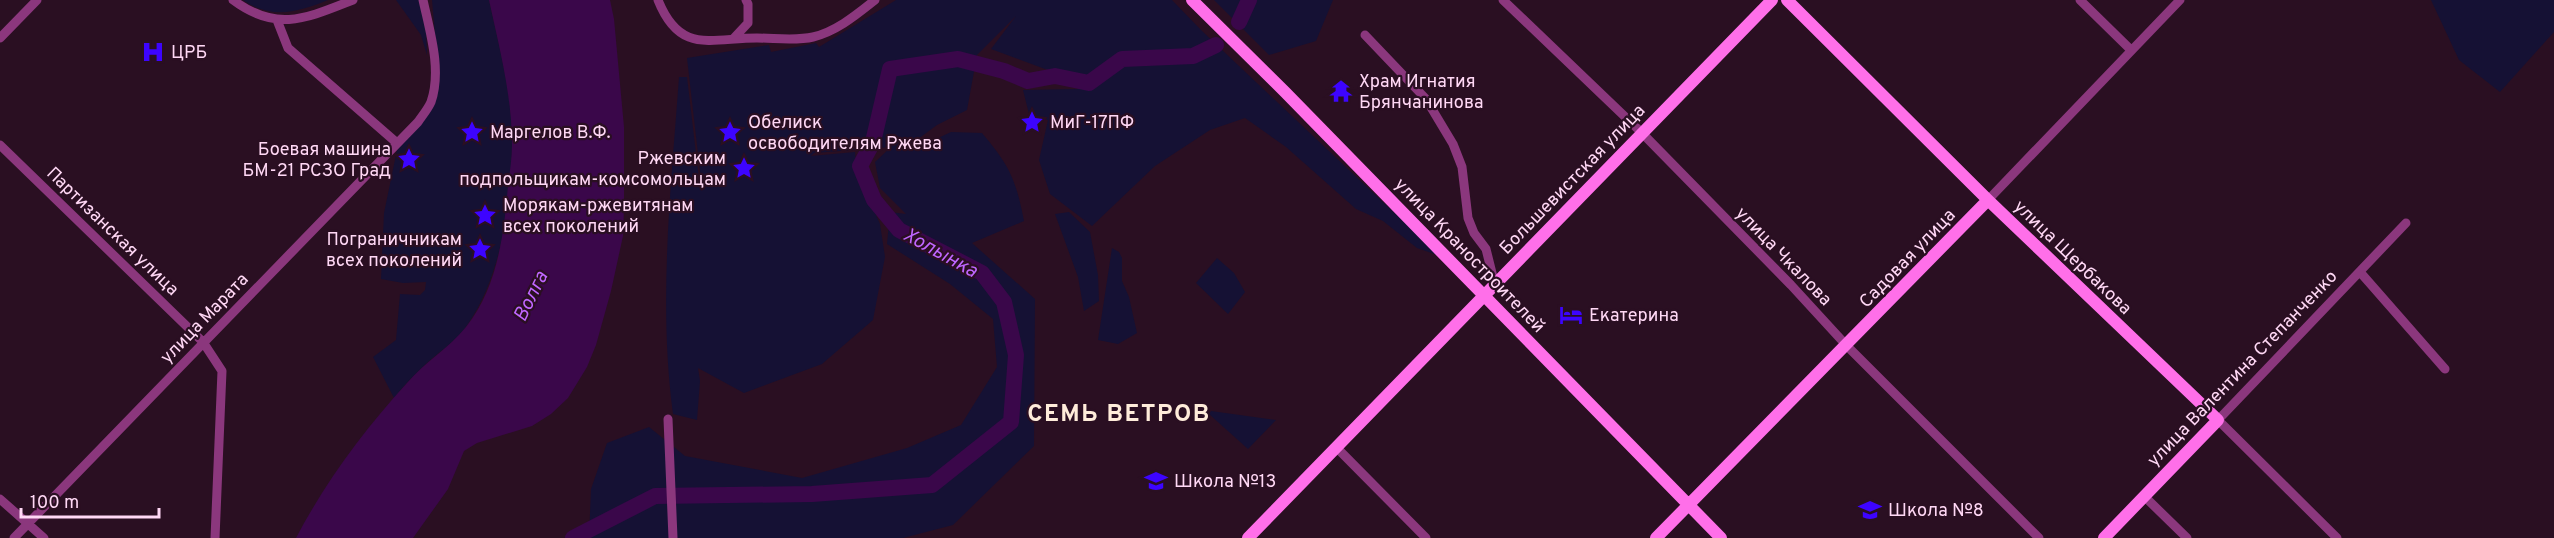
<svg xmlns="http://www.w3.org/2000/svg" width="2554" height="538" viewBox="0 0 2554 538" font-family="Overpass,sans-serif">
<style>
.green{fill:#151134}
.water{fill:#3a074a}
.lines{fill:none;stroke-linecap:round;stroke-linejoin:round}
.river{stroke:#3a074a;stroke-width:16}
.street{stroke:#8b377d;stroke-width:9}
.secondary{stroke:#ff6fe9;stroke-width:12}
.labels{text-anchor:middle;stroke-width:4.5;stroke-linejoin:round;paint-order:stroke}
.poi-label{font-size:18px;fill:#ffd8f5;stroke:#2a0f22;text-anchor:start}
.street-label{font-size:18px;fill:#ffd8f5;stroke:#2a0f22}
.water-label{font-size:20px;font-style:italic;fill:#c066ff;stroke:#2a0f22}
.district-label{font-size:24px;font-weight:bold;letter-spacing:1.5px;fill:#ffecda;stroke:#2a0f22}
</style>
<rect width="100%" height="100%" fill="#2a0f22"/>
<path class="green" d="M243,0h85c-29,12 -57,20 -85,0z
M396,0h24l6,32 1,23 -6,-20z
M432,0h57c10,46 24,97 23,144 0,58 -11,132 -44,180 -10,15 -26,26 -40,38 -12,11 -24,23 -34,36l-21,-41 23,-17 4,-46 20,1 5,-5 1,-8 -23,1 -22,-4 3,-66 13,-63 36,-48 6,-22z
M896,0h276l29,30 239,226 -23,-8 -34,-27 -27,-12 -70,-62 -41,-29 -35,12 -55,36 -63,60 -42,-32 -11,-34 9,-40 -19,-6 -6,-24 55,-1 35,-15 12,-19 -36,23 -44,-9 -54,-20 25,-33 -39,39 -10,55 -30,15 -27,20 -15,2 22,1 34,-16 31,1c27,32 34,46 42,88l-52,22 63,56 -1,147 -81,79 -50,13h-314l2,-49 16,-46 42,-16 36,29 117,22 105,-30 54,-23 36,-58 -4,-48 -43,-35 -63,-40 3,-32 16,2 -26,-26 -5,-26 16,-15 -77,6 -3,3 44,-4 2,20 23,52 5,33 -12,63 -51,44 -78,29 -46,-25 2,13 -3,39 -24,-6c-15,-112 -2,-225 6,-337h8l12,102 6,9 -4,-8 -14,-122 82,-13 2,7 45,-9 3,4z
M1214,0h119l-17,41 -47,14z
M2431,0h123v32l-54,60 -41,-32z
M1069,212l21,20 8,43 1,26 -15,10 -6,-34 -23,-63z
M1112,248l7,4 3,6v23l7,16 8,36 -19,11 -20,-4z
M1217,258l17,15 11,19 -17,22 -32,-31z
M1211,411l65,9 -28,29 -39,-35z"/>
<path class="water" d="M489,0h121l4,19 10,108v80l-1,29 -12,55 -15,54 -9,22 -19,31 -17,16 -19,12 -55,17 -13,8 -16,38 -35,49h-117c30,-57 68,-108 111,-155 18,-21 42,-35 59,-56 32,-40 38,-94 42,-142 2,-14 4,-28 4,-41 0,-48 -13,-98 -23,-144z"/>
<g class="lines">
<path class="river" d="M1239,22l10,-22
M573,538l82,-42 157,-2 120,-9 79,-63 5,-67 -12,-53 -22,-29 -83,-43 -25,-30 -14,-34 13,-24 17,-73 68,-10 46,12 24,10 27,-5 34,7 33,-24 71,-3 23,-11"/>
<path class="street" d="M233,0c44,33 74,18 120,0
M658,0c22,55 53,38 99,38 18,0 39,3 56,-1 24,-6 43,-22 62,-37
M1503,0l139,133 149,152 56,61 192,192
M2080,0l51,50
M277,20l11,28 109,95
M1365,35l61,64 27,45 9,23 6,51 6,15 12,16 9,36
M0,38l37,-38
M733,39l15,-16v-19l-2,-4
M0,145l203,197 19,29 -7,167
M1988,200l192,-200
M2360,272l85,97
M668,419l5,119
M1336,447l90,91
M2145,497l42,41
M0,499l44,39
M14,538l404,-416c4,-6 10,-13 13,-20 11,-32 -1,-70 -8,-102
M2337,538l-119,-118 188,-197"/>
<path class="secondary" d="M1192,0l93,92 436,446
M1787,0l201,200 230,220 -114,118
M1248,538l524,-538
M1656,538l332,-338"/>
</g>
<defs>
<g id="hospital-bare" transform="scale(1.8)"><path d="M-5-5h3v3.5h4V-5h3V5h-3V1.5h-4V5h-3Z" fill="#3d04ff" stroke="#2a0f22" stroke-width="2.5" paint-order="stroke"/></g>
<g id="temple-bare" transform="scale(1.8)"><path d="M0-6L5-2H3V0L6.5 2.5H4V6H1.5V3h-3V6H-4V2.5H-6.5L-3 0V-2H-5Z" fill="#3d04ff" stroke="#2a0f22" stroke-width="2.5" paint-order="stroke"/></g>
<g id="sight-bare" transform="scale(1.8)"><path d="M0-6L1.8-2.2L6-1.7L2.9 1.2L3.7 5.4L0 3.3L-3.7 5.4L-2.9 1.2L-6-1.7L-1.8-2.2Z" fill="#3d04ff" stroke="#2a0f22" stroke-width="2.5" paint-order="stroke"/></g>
<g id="hotel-bare" transform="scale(1.8)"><path d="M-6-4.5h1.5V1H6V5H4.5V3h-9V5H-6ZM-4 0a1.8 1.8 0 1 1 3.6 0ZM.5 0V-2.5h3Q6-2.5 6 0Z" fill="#3d04ff" stroke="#2a0f22" stroke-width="2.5" paint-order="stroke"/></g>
<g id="school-bare" transform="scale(1.8)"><path d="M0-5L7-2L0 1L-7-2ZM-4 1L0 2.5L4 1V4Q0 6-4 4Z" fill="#3d04ff" stroke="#2a0f22" stroke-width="2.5" paint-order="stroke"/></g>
</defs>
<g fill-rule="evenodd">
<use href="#hospital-bare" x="153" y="52"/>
<use href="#temple-bare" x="1341" y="91"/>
<use href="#sight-bare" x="1032" y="122"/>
<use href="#sight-bare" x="472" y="132"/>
<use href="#sight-bare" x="730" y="132"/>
<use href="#sight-bare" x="409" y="159"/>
<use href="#sight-bare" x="744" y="168"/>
<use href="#sight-bare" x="485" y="215"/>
<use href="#sight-bare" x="480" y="249"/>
<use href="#hotel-bare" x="1571" y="315"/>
<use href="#school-bare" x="1156" y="481"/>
<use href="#school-bare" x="1870" y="510"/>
</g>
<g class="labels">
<g class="poi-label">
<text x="171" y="58">ЦРБ</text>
<text x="1359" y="87">Храм Игнатия<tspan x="1359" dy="21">Брянчанинова</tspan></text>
<text x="748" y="128">Обелиск<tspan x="748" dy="21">освободителям Ржева</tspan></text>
<text x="1050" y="128">МиГ-17ПФ</text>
<text x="490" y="138">Маргелов В.Ф.</text>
<text x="391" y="155" text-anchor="end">Боевая машина<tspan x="391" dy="21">БМ-21 РСЗО Град</tspan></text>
<text x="726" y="164" text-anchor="end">Ржевским<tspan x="726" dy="21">подпольщикам-комсомольцам</tspan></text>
<text x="503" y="211">Морякам-ржевитянам<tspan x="503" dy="21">всех поколений</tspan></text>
<text x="462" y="245" text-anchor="end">Пограничникам<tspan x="462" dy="21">всех поколений</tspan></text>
<text x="1589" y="321">Екатерина</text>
<text x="1174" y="487">Школа №13</text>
<text x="1888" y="516">Школа №8</text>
</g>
<g class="street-label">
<text transform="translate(1572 179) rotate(-46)" y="6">Большевистская улица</text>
<text transform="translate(113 231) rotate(44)" y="6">Партизанская улица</text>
<text transform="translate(1470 255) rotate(46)" y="6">улица Краностроителей</text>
<text transform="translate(1784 256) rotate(46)" y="6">улица Чкалова</text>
<text transform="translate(2073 257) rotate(44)" y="6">улица Щербакова</text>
<text transform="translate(1907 258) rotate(-46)" y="6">Садовая улица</text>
<text transform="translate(204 318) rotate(-46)" y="6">улица Марата</text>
<text transform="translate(2242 368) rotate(-46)" y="6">улица Валентина Степанченко</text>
</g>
<g class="water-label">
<text transform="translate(941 252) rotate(29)" y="7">Холынка</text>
<text transform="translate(530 296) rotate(-64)" y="7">Волга</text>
</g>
<g class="district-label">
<text x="1119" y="421">СЕМЬ ВЕТРОВ</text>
</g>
</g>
<path d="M21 508v9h138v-9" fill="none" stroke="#ffd8f5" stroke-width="3"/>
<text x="30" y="508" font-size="18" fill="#ffd8f5" stroke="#2a0f22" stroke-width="4.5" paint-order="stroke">100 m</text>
</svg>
